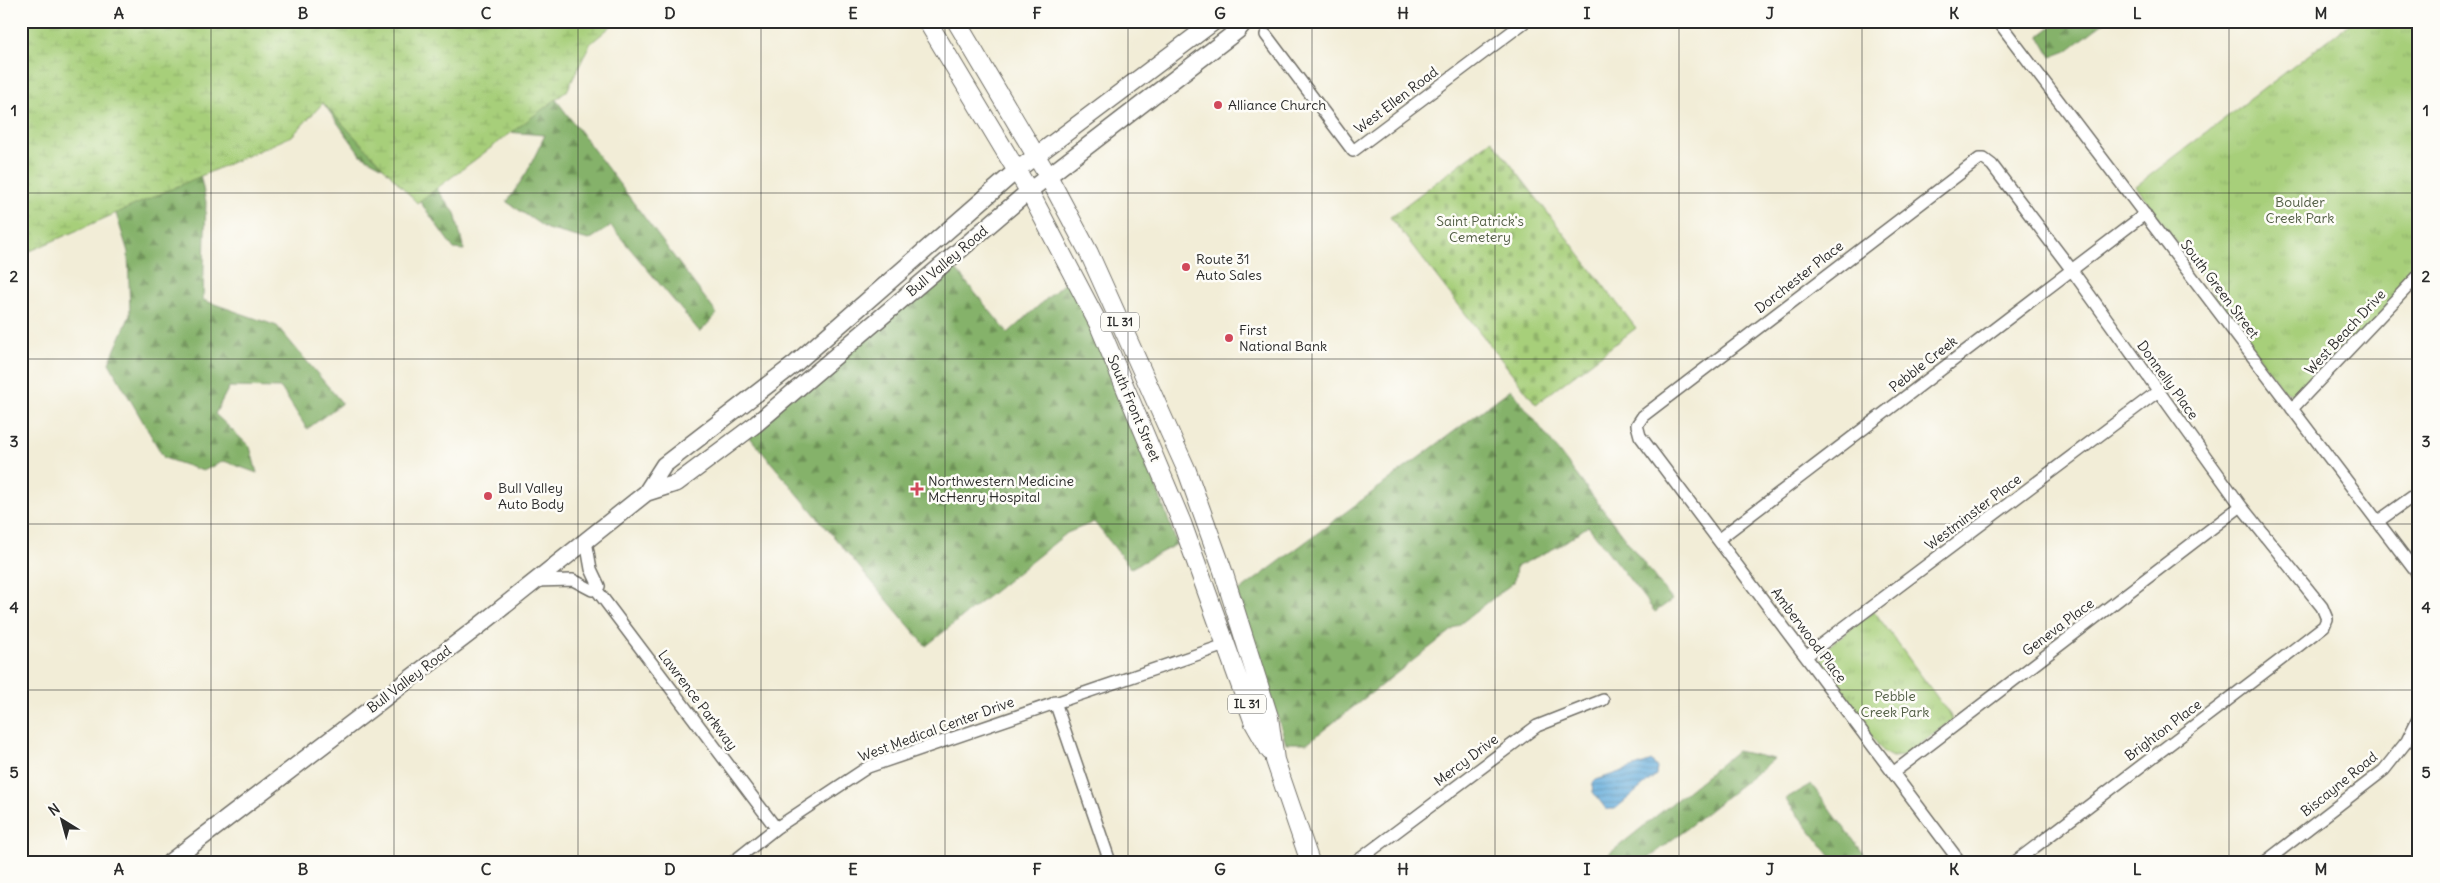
<svg xmlns="http://www.w3.org/2000/svg" width="2440" height="883" viewBox="0 0 2440 883" font-family="Delius,sans-serif">
<style>
.forest{fill:url(#forest-firs);stroke:#586e4a}
.wetland{fill:url(#wetland-marsh);stroke:#697d52}
.cemetery{fill:url(#cemetery-stones);stroke:#697d52}
.park{fill:url(#park-tufts);stroke:#697d52}
.water{fill:url(#water-rules);stroke:#486c83}
.lines{fill:none;stroke-linecap:round;stroke-linejoin:round}
.street-casing{stroke:#716f67;stroke-width:14}
.secondary-casing{stroke:#716f67;stroke-width:19}
.primary-casing{stroke:#716f67;stroke-width:20}
.street{stroke:#fff;stroke-width:11}
.secondary{stroke:#fff;stroke-width:16}
.primary{stroke:#fff;stroke-width:18}
.grid{fill:none;stroke:#2b2b2b;stroke-width:1;stroke-opacity:0.55}
.poi-dot{fill:#d1495b;stroke:#fdfcf7;stroke-width:2}
.labels{text-anchor:middle;stroke-width:5;stroke-linejoin:round;paint-order:stroke}
.shield{fill:#fdfcf7;stroke:#6a6a68;stroke-width:1}
.shield-label{font-size:12px;font-weight:bold;fill:#2b2b2b}
.street-label{font-size:14px;fill:#2b2b2b;stroke:#fdfcf7}
.poi-label{font-size:14px;fill:#2b2b2b;stroke:#fdfcf7;text-anchor:start}
.park-label{font-size:14px;fill:#505c43;stroke:#fdfcf7}
.neatline{fill:none;stroke:#2b2b2b;stroke-width:2}
.grid-label{font-size:16px;text-anchor:middle;font-weight:bold;fill:#2b2b2b}
</style>
<defs>
<pattern id="forest-firs" width="22" height="20" patternUnits="userSpaceOnUse" patternTransform="scale(1.25)"><rect width="22" height="20" fill="#85b26a"/><path d="M5 1l3.5 6h-7zM16 11l3.5 6h-7z" fill="#6d9157"/></pattern>
<pattern id="wetland-marsh" width="20" height="14" patternUnits="userSpaceOnUse" patternTransform="scale(1.25)"><rect width="20" height="14" fill="#a7cf7a"/><path d="M1 5h8M5 5V1M11 12h8M15 12V8" fill="none" stroke="#90b26a"/></pattern>
<pattern id="cemetery-stones" width="16" height="16" patternUnits="userSpaceOnUse" patternTransform="scale(1.25)"><rect width="16" height="16" fill="#a7cf7a"/><path d="M2 7V4a2 2 0 0 1 4 0v3zM10 15v-3a2 2 0 0 1 4 0v3z" fill="#90b26a"/></pattern>
<pattern id="park-tufts" width="24" height="20" patternUnits="userSpaceOnUse" patternTransform="scale(1.25)"><rect width="24" height="20" fill="#a7cf7a"/><path d="M3 7l-1-3M5 7V3M7 7l1-3M15 17l-1-3M17 17v-4M19 17l1-3" fill="none" stroke="#90b26a"/></pattern>
<pattern id="water-rules" width="6" height="5" patternUnits="userSpaceOnUse" patternTransform="scale(1.25)"><rect width="6" height="5" fill="#64acdb"/><path d="M0 2.5h6" fill="none" stroke="#538cb2"/></pattern>
</defs>
<rect width="100%" height="100%" fill="#fdfcf7"/>
<filter id="ink" filterUnits="userSpaceOnUse"><feTurbulence type="fractalNoise" baseFrequency=".02" numOctaves="2"/><feDisplacementMap in="SourceGraphic" scale="10" xChannelSelector="R" yChannelSelector="G"/><feConvolveMatrix kernelMatrix="1 2 1 2 8 2 1 2 1" color-interpolation-filters="sRGB"/></filter>
<filter id="wash" filterUnits="userSpaceOnUse"><feTurbulence type="fractalNoise" baseFrequency=".0096" numOctaves="4" result="noise"/><feDisplacementMap in="SourceGraphic" scale="20" xChannelSelector="R" yChannelSelector="G"/><feGaussianBlur stdDeviation="1.12" result="paint"/><feColorMatrix in="noise" values="0 0 0 0 0 0 0 0 0 0 0 0 0 0 0 0 0 1.4 0 .05"/><feComposite in="paint" operator="in"/></filter>
<g filter="url(#wash)">
<rect width="100%" height="100%" fill="#f2edd7"/>
<path class="forest" d="M497,21l220,293 -17,18 -89,-106 -22,14 -42,-11 -40,-27 20,-30 18,-37 -89,-7 -48,24 47,61 9,37 -10,-1 -51,-71 -42,-23 -43,-59 -125,46 13,60 -3,98 74,26 65,77 -35,26 -26,-41 -52,-1 -14,27 35,33 7,26 -33,-12 -21,10 -39,-13 -55,-95 21,-48 -2,-63 -15,-48 -92,-51z
M2059,21h47l-39,30 -16,6 -12,-21z
M948,260l60,73 63,-56 32,62 74,205 -46,24 -37,-46 -27,11 -141,113 -179,-212z
M1511,389l161,211 -17,12 -67,-86 -29,20 -43,21 -2,15 -207,161h-21l-49,-150z
M1737,751l37,8 -130,103h-45z
M1811,784l59,78h-35l-50,-63z"/>
<path class="wetland" d="M21,21h596l-27,23 -23,47 -150,112 -94,-100 -31,33 -271,119z"/>
<path class="cemetery" d="M1492,140l144,188 -100,76 -146,-187z"/>
<path class="park" d="M2353,21h66v254l-115,122 -21,-7 -147,-204z
M1874,611l79,108 -48,37 -13,1 -9,-5 -62,-87 2,-13 2,-3z"/>
<path class="water" d="M1652,761l5,7 -1,7 -41,34h-9l-13,-17 -1,-8 4,-4z"/>
</g>
<g filter="url(#ink)">
<g class="lines">
<g class="street-casing">
<path id="street" d="M1998,21l421,555
M1266,35l87,116 173,-130
M2292,409l127,-134
M2377,522l42,-30
M1719,539l426,-325
M586,541l5,28 8,17 -3,3
M535,581l38,-1 19,10 4,-1 180,239
M1806,656l351,-264
M1055,702l55,160
M1894,772l347,-266
M733,862l43,-34 92,-61 357,-122
M1356,862l181,-136 66,-26
M1960,862l-320,-426 -3,-11 6,-9 336,-257h5l8,6 79,104 170,237 81,101 5,12 -3,7 -41,32 -268,204
M2265,862l119,-92 23,-29 12,-24"/>
</g>
<g class="secondary-casing">
<path id="secondary" d="M646,493l18,-28 132,-102 221,-193 198,-149
M170,862l309,-236 167,-133 31,-10 79,-59 273,-233 208,-160 8,-10"/>
</g>
<g class="primary-casing">
<path id="primary" d="M927,21l102,170 69,132 84,200 72,200 16,28
M956,21l92,155 41,77 98,218 36,100 46,146 6,43 35,102"/>
</g>
<use href="#street" class="street"/>
<use href="#secondary" class="secondary"/>
<use href="#primary" class="primary"/>
</g>
</g>
<path class="grid" d="M211,21v841M394,21v841M578,21v841M761,21v841M945,21v841M1128,21v841M1312,21v841M1495,21v841M1679,21v841M1862,21v841M2046,21v841M2229,21v841M21,193h2398M21,359h2398M21,524h2398M21,690h2398"/>
<g class="poi-dot">
<circle cx="1218" cy="105" r="5"/>
<circle cx="1186" cy="267" r="5"/>
<circle cx="1229" cy="338" r="5"/>
<path d="M914.5 481.5h5v5h5v5h-5v5h-5v-5h-5v-5h5z"/>
<circle cx="488" cy="496" r="5"/>
</g>
<g class="labels">
<g class="shield">
<rect x="1101" y="312.5" width="38" height="19" rx="4"/>
<rect x="1228" y="694.5" width="38" height="19" rx="4"/>
</g>
<g class="shield-label">
<text x="1120" y="326">IL 31</text>
<text x="1247" y="708">IL 31</text>
</g>
<g class="street-label">
<text transform="translate(1396 100) rotate(-37)" y="5">West Ellen Road</text>
<text transform="translate(947 261) rotate(-40)" y="5">Bull Valley Road</text>
<text transform="translate(1799 277) rotate(-38)" y="5">Dorchester Place</text>
<text transform="translate(2220 289) rotate(53)" y="5">South Green Street</text>
<text transform="translate(2345 332) rotate(-47)" y="5">West Beach Drive</text>
<text transform="translate(1923 364) rotate(-38)" y="5">Pebble Creek</text>
<text transform="translate(2168 380) rotate(54)" y="5">Donnelly Place</text>
<text transform="translate(1134 408) rotate(67)" y="5">South Front Street</text>
<text transform="translate(1973 512) rotate(-37)" y="5">Westminster Place</text>
<text transform="translate(2058 627) rotate(-37)" y="5">Geneva Place</text>
<text transform="translate(1809 635) rotate(53)" y="5">Amberwood Place</text>
<text transform="translate(409 679) rotate(-37)" y="5">Bull Valley Road</text>
<text transform="translate(698 700) rotate(53)" y="5">Lawrence Parkway</text>
<text transform="translate(936 729) rotate(-20)" y="5">West Medical Center Drive</text>
<text transform="translate(2163 730) rotate(-37)" y="5">Brighton Place</text>
<text transform="translate(1466 760) rotate(-37)" y="5">Mercy Drive</text>
<text transform="translate(2339 784) rotate(-39)" y="5">Biscayne Road</text>
</g>
<g class="poi-label">
<text x="1228" y="110">Alliance Church</text>
<text x="1196" y="264">Route 31<tspan x="1196" dy="16">Auto Sales</tspan></text>
<text x="1239" y="335">First<tspan x="1239" dy="16">National Bank</tspan></text>
<text x="928" y="486">Northwestern Medicine<tspan x="928" dy="16">McHenry Hospital</tspan></text>
<text x="498" y="493">Bull Valley<tspan x="498" dy="16">Auto Body</tspan></text>
</g>
<g class="park-label">
<text x="2300" y="207">Boulder<tspan x="2300" dy="16">Creek Park</tspan></text>
<text x="1480" y="226">Saint Patrick's<tspan x="1480" dy="16">Cemetery</tspan></text>
<text x="1895" y="701">Pebble<tspan x="1895" dy="16">Creek Park</tspan></text>
</g>
</g>
<rect width="2440" height="883" fill="none" stroke="#fdfcf7" stroke-width="55"/>
<g transform="translate(62 820) rotate(323)" stroke="#fdfcf7" stroke-width="4" paint-order="stroke">
<path d="M0-4L9 19L0 12L-9 19Z" fill="#2b2b2b"/>
<text y="-8" font-size="14" font-weight="bold" text-anchor="middle" fill="#2b2b2b">N</text>
</g>
<rect x="28" y="28" width="2384" height="828" class="neatline"/>
<g class="grid-label">
<text x="119" y="19">A</text>
<text x="303" y="19">B</text>
<text x="486" y="19">C</text>
<text x="670" y="19">D</text>
<text x="853" y="19">E</text>
<text x="1037" y="19">F</text>
<text x="1220" y="19">G</text>
<text x="1403" y="19">H</text>
<text x="1587" y="19">I</text>
<text x="1770" y="19">J</text>
<text x="1954" y="19">K</text>
<text x="2137" y="19">L</text>
<text x="2321" y="19">M</text>
<text x="14" y="116">1</text>
<text x="2426" y="116">1</text>
<text x="14" y="282">2</text>
<text x="2426" y="282">2</text>
<text x="14" y="447">3</text>
<text x="2426" y="447">3</text>
<text x="14" y="613">4</text>
<text x="2426" y="613">4</text>
<text x="14" y="778">5</text>
<text x="2426" y="778">5</text>
<text x="119" y="875">A</text>
<text x="303" y="875">B</text>
<text x="486" y="875">C</text>
<text x="670" y="875">D</text>
<text x="853" y="875">E</text>
<text x="1037" y="875">F</text>
<text x="1220" y="875">G</text>
<text x="1403" y="875">H</text>
<text x="1587" y="875">I</text>
<text x="1770" y="875">J</text>
<text x="1954" y="875">K</text>
<text x="2137" y="875">L</text>
<text x="2321" y="875">M</text>
</g>
</svg>
